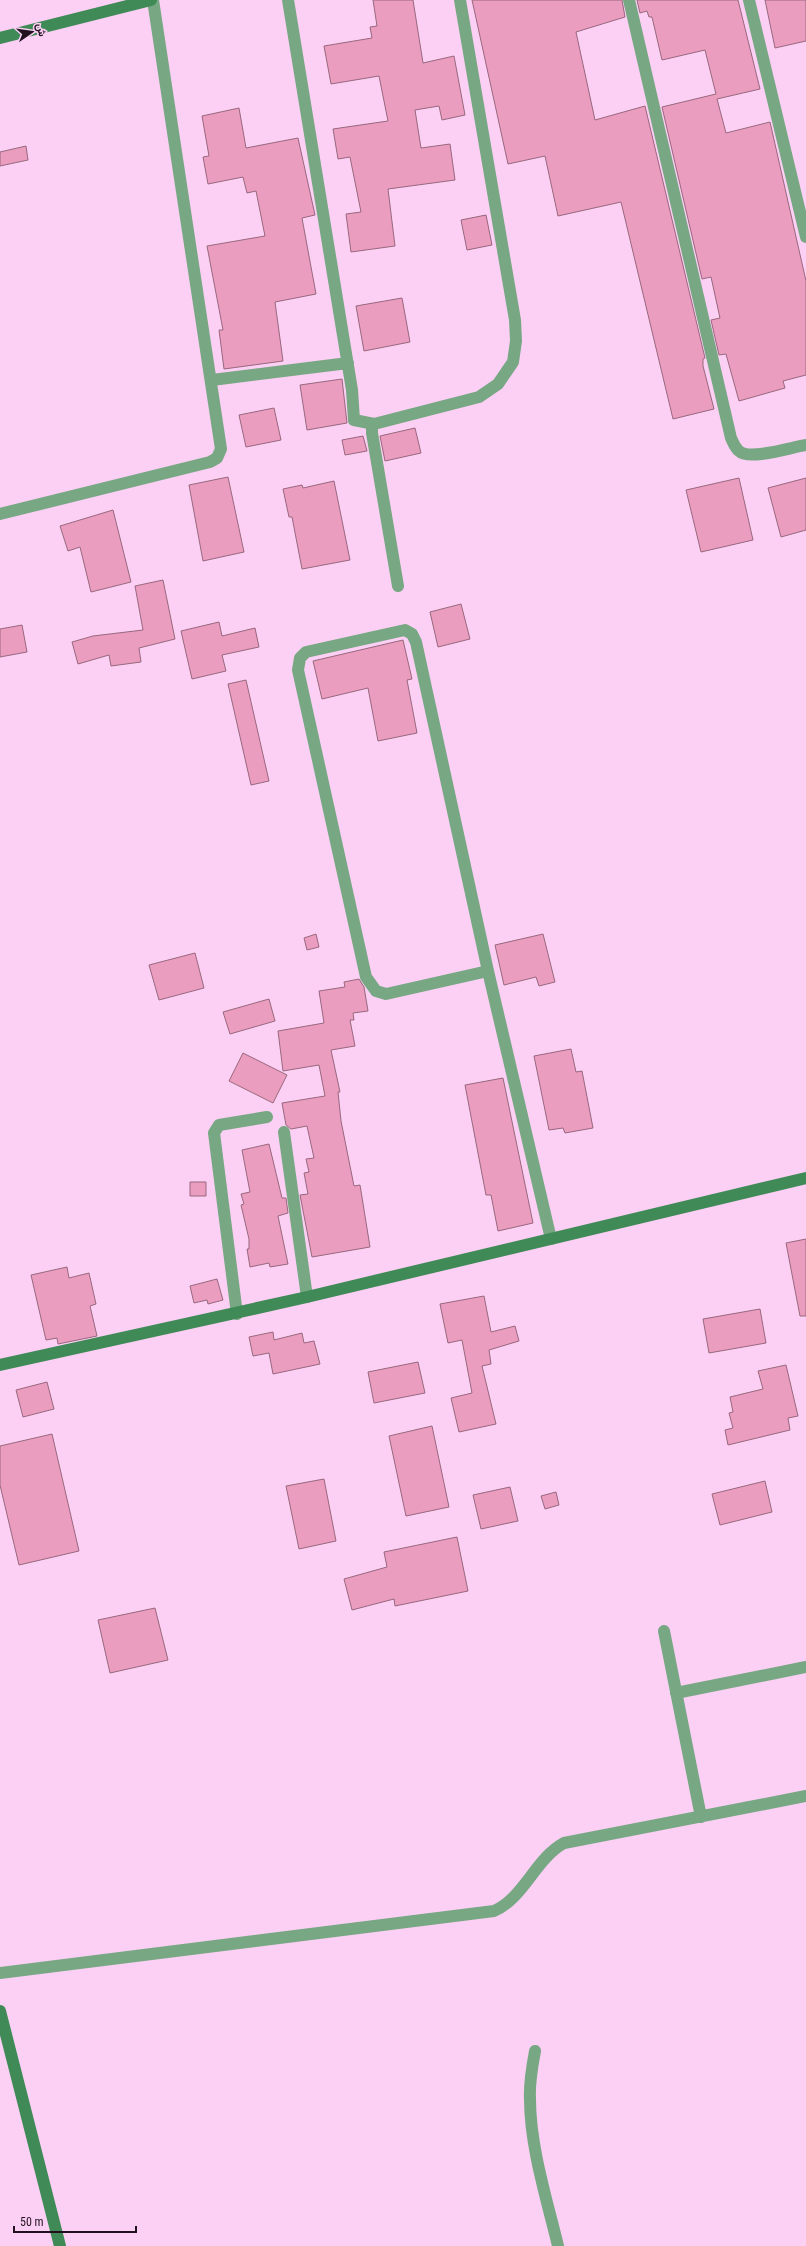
<svg xmlns="http://www.w3.org/2000/svg" width="806" height="2246" viewBox="0 0 806 2246" font-family="'Roboto Condensed',Vazirmatn,sans-serif">
<style>
.building{fill:#ea9dbf;stroke:#98687d}
.lines{fill:none;stroke-linecap:round;stroke-linejoin:round}
.street{stroke:#78a783;stroke-width:12}
.secondary{stroke:#3f8a56;stroke-width:12}
</style>
<rect width="100%" height="100%" fill="#fcd0f5"/>
<path class="building" d="M373,0h40l10,63 31,-7 11,59 -23,5 -3,-14 -24,4 6,38 29,-4 5,36 -67,9 7,57 -44,6 -5,-38 15,-2 -11,-55 -12,2 -5,-30 55,-8 -9,-45 -48,8 -7,-38 48,-8 -2,-11 7,-1z
M472,0h150l3,17 -49,15 19,88 50,-14 60,252 -2,1v7l11,43 -41,10 -52,-217 -63,14 -13,-60 -37,8z
M637,0h101l22,89 -43,10 9,34 44,-11 36,159v94l-23,6 2,7 -46,13 -13,-47 -7,1 -8,-35 9,-2 -9,-41 -9,2 -40,-172 54,-13 -11,-44 -43,10 -10,-43h-3l-2,-6 -7,2z
M765,0h41v41l-31,7z
M239,108l7,40 52,-10 17,77 -13,3 14,76 -41,8 8,59 -59,8 -5,-39h4l-16,-84 58,-10 -9,-45 -9,2 -4,-16 -35,7 -5,-27 6,-1 -7,-40z
M26,146l2,14 -28,6v-14z
M486,215l6,30 -25,5 -6,-30z
M402,298l8,44 -46,9 -8,-45z
M342,379l5,44 -40,7 -7,-45z
M274,408l7,32 -35,7 -7,-32z
M415,428l6,25 -36,8 -5,-25z
M363,436l4,15 -22,4 -3,-15z
M228,477l16,75 -41,9 -14,-76z
M739,478l14,62 -52,12 -15,-62z
M806,478v52l-25,7 -13,-49z
M334,481l16,79 -48,9 -10,-52h-3l-6,-28 19,-4 1,3z
M113,510l18,72 -40,10 -11,-45 -12,4 -8,-25z
M163,580l12,59 -36,9 2,14 -30,4 -2,-11 -31,9 -6,-22 21,-6 50,-6 -8,-44z
M461,604l9,35 -32,8 -8,-35z
M219,622l3,14 33,-8 4,19 -37,8 4,16 -34,8 -11,-48z
M22,625l5,27 -27,5v-28z
M403,640l9,39 -5,1 10,53 -39,8 -10,-53 -46,11 -9,-38z
M246,680l23,101 -18,4 -23,-101z
M316,934l3,13 -12,3 -3,-12z
M543,934l12,48 -16,4 -3,-9 -32,8 -9,-40z
M195,953l9,35 -45,12 -10,-35z
M359,979l5,8 4,24 -15,2 1,7h-4l5,26 -24,4 9,42h-2l3,29 13,65 6,-1 10,62 -58,10 -12,-62 8,-1 -4,-21 5,-1 -3,-13 8,-1 -7,-32 -16,3 -5,-4 -4,-22 43,-7 -6,-31 -36,6 -5,-40 46,-8 -5,-32 26,-4 -1,-5z
M269,999l6,22 -45,13 -7,-22z
M571,1049l5,23 6,-1 11,57 -28,5 -2,-5 -14,2 -15,-74z
M243,1053l44,22 -14,28 -44,-22z
M503,1078l30,145 -35,8 -7,-36h-5l-21,-110z
M269,1144l13,54h4l2,15 -10,3 10,48 -18,3 -1,-4 -19,4 -3,-18h2v-10l-8,-34 3,-1 -3,-10 9,-2 -8,-42z
M190,1182h16v14h-16z
M806,1239v77h-6l-14,-73z
M67,1267l2,11 20,-5 7,31 -6,2 7,30 -39,8 -1,-6 -11,2 -15,-65z
M217,1279l6,21 -15,4 -1,-4 -13,3 -4,-17z
M484,1296l7,36 24,-6 4,15 -30,9 2,14 -9,2 14,58 -37,8 -8,-34 21,-5 -10,-53 -14,3 -8,-39z
M760,1309l6,34 -57,10 -6,-34z
M273,1332l1,8 28,-7 2,10 10,-2 6,23 -47,10 -4,-21 -16,3 -4,-19z
M418,1362l7,31 -51,10 -6,-31z
M786,1365l12,51 -10,2 2,12 -62,15 -3,-15 8,-2 -4,-15 4,-1 -3,-15 33,-8 -5,-18z
M47,1382l7,27 -31,8 -7,-27z
M432,1426l17,81 -43,9 -17,-80z
M52,1434l27,117 -60,14 -19,-80v-39z
M324,1479l12,62 -37,8 -13,-63z
M765,1481l7,31 -52,13 -8,-31z
M510,1487l8,34 -37,8 -8,-34z
M556,1492l3,13 -14,4 -4,-13z
M457,1537l11,54 -73,15 -1,-7 -42,11 -8,-31 43,-12 -3,-15z
M155,1608l13,52 -58,13 -12,-53z"/>
<g class="lines">
<path class="street" d="M288,0l64,390 2,30 20,4 105,-27 19,-13 15,-22 3,-21 -1,-21 -55,-320
M629,0l102,438c2,4 4,10 8,13 10,10 53,-4 67,-6
M749,0l57,237
M212,380l136,-17
M374,424l-2,3v6l26,153
M0,514l210,-52 7,-4 4,-9 -68,-449
M488,971l-102,23 -10,-3 -10,-14 -68,-307 2,-12 6,-6 99,-22 7,4 4,8 72,329 63,268
M284,1132l23,165
M237,1314l-23,-181 5,-8 48,-8
M664,1631l37,186
M676,1693l130,-26
M0,1973l494,-62c29,-12 42,-53 70,-68l242,-47
M535,2051c-3,16 -6,32 -5,48 0,48 17,101 28,147"/>
<path class="secondary" d="M0,38l151,-38
M0,1365l307,-68 499,-119
M0,2011l60,235"/>
</g>
<g transform="translate(32 32) rotate(77)" stroke="#fcd0f5" stroke-width="3" paint-order="stroke">
<path d="M0-3L7 15L0 10L-7 15Z" fill="#21111f"/>
<text y="-6" font-size="11" font-weight="bold" text-anchor="middle" fill="#21111f">ش</text>
</g>
<path d="M14 2226v6h122v-6" fill="none" stroke="#21111f" stroke-width="2"/>
<text x="20" y="2226" font-size="12" fill="#21111f" stroke="#fcd0f5" stroke-width="3" paint-order="stroke">50 m</text>
</svg>
